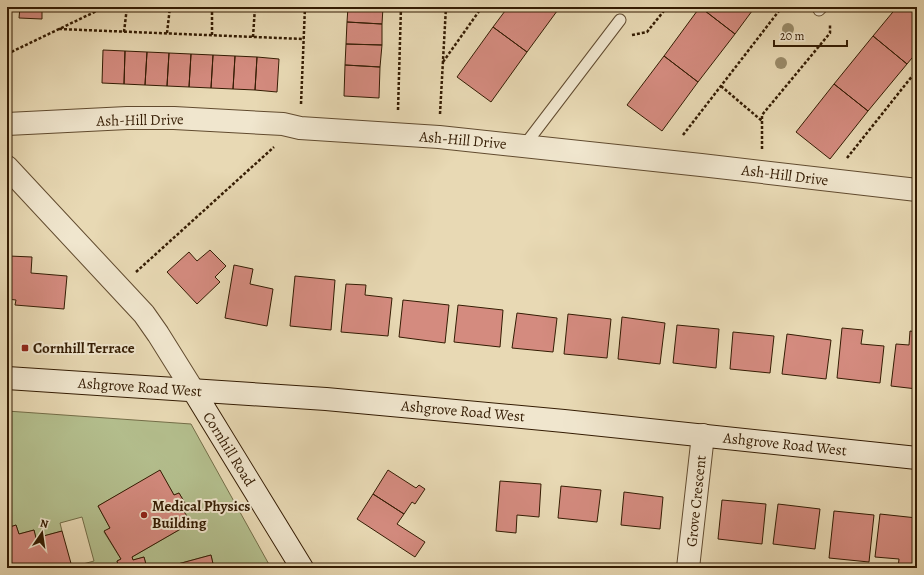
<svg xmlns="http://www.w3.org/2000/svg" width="924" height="575" viewBox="0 0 924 575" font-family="Alegreya,serif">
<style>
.green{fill:#b4bf8e;stroke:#746e48}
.building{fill:#d48b7f;stroke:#341c03}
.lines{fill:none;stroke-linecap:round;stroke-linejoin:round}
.lane-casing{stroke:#614b2f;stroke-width:13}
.street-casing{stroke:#614b2f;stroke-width:24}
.secondary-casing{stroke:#341c03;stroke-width:24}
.path{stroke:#341c03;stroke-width:2.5;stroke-dasharray:3 2;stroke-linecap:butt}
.lane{stroke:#f0e6ce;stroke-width:11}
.street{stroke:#f0e6ce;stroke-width:22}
.secondary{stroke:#f0e6ce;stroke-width:22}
.tree{fill:#9a8c6a}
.poi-dot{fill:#8f2418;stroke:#f0e6ce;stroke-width:1.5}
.labels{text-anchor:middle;stroke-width:4;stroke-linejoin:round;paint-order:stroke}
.street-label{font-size:15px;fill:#341c03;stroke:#f0e6ce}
.poi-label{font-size:15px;font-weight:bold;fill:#341c03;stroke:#f0e6ce;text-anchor:start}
</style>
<rect width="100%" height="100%" fill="#e8d9b4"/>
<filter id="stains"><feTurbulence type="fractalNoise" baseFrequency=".005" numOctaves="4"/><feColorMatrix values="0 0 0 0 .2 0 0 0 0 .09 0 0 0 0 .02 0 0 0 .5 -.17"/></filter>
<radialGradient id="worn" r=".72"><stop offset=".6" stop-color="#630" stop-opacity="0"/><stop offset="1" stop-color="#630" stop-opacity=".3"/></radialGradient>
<path class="green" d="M7,411l184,13 80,144h-57l-3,-13 -48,13h-16l-3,-11 -11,3 -1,-3 59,-34 -11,-18 5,-2 -6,-10 -5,2 -14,-24 -62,35 12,22 -6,4 17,27 -4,2 2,7h-47v-1l22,-6 -12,-44 -22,6 2,8 -26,7 -2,-8 -15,4 -3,-9 -9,3z"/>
<path class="building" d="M20,7h22v12l-23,-1z
M42,7h22v2z
M348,7h35l-1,17 -35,-2z
M508,7h52l-33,45 -34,-25z
M700,7h55l-20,27z
M700,7l35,27 -37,48 -34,-26z
M897,7h20v45l-10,12 -34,-28z
M347,22l35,2v21l-36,-1z
M493,27l34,25 -36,50 -34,-25z
M873,36l34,28 -39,47 -34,-27z
M346,44l36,1 -2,22 -35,-2z
M103,50l22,1 -1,33 -22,-1z
M125,51l22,1 -2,33 -21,-1z
M147,52l22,1 -2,33 -22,-1z
M169,53l22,1 -2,33 -22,-1z
M191,54l22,1 -2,33 -22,-1z
M213,55l22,1 -2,33 -22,-1z
M235,56l22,1 -2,33 -22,-1z
M664,56l34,26 -36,49 -35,-26z
M257,57l22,2 -2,33 -22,-2z
M345,65l35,2 -1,31 -35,-2z
M834,84l34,27 -38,48 -34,-27z
M210,250l16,16 -11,11 5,5 -23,22 -30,-32 22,-20 8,9z
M9,256l23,1 -1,16 36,3 -3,33 -49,-4 1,-5 -9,-1v-15z
M234,265l19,4 -3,15 23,5 -6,37 -42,-8z
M295,276l40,4 -4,50 -41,-4z
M346,284l20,1 -1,10 27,3 -4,38 -47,-4z
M403,300l46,5 -4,38 -46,-6z
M458,305l45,5 -3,37 -46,-5z
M517,313l40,5 -4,34 -41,-4z
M568,314l43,5 -4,39 -43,-4z
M622,317l43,6 -5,41 -42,-5z
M677,325l42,4 -3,39 -43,-5z
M842,328l21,2 -2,14 23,2 -4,37 -43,-5z
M910,331l7,1v57l-26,-3 5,-42 13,1z
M733,332l41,4 -4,37 -40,-4z
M787,334l44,6 -5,39 -44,-5z
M160,470l14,25 5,-2 6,10 -5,2 11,18 -59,34 1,3 11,-3 3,11h-28l-2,-7 4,-2 -17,-28 6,-3 -12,-22z
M388,470l28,18 3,-3 6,4 -10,15 -3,-2 -8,12 -31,-20z
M500,481l41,3 -2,33 -22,-2 -1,18 -20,-2z
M561,486l40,4 -4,32 -39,-4z
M624,492l39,5 -3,32 -39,-4z
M373,494l31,20 -7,10 28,18 -10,15 -58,-38z
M722,500l44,4 -4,40 -44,-5z
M778,504l42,5 -5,40 -42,-5z
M834,511l40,4 -5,47 -40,-4z
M880,514l37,4v43h-1l-1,7h-17l1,-9 -24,-2z
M16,525l3,9 15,-4 2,8 26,-7 10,36 -3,1h-62v-33l2,-1 -2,-6z
M211,555l3,13h-51z"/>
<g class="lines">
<g class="lane-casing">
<path id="lane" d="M819,10l3,-3
M524,146l96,-126"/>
</g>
<g class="street-casing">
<path id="street" d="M7,124l120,-6h47l109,6 17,4 139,9 262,28 216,25
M7,167l137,147 14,20 35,56
M688,568l15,-133"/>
</g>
<g class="secondary-casing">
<path id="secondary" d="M7,378l319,21 238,22 353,37
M193,390l109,178"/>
</g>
<path class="path" d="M212,7v28
M59,29l245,10
M124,32l3,-25
M167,33l3,-26
M632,35l15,-3 20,-25
M253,37l2,-30
M7,54l98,-47
M443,62l39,-55
M721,86l41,35
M301,104l4,-97
M398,110l3,-103
M440,114l6,-107
M683,135l99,-128
M762,149v-34l68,-82v-8
M847,158l70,-88
M136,272l138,-125"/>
<use href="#lane" class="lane"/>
<use href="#street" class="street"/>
<use href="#secondary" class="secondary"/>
</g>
<g class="tree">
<circle cx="788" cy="29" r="6"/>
<circle cx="781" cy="63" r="6"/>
</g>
<g class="poi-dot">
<rect x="21" y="344" width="8" height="8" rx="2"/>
<circle cx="144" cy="515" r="4"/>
</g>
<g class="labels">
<g class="street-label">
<text transform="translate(140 120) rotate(-1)" y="5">Ash-Hill Drive</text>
<text transform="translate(463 140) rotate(5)" y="5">Ash-Hill Drive</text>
<text transform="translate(785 175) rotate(7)" y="5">Ash-Hill Drive</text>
<text transform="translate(140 387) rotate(4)" y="5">Ashgrove Road West</text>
<text transform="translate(463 411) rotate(5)" y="5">Ashgrove Road West</text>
<text transform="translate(785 444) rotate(6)" y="5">Ashgrove Road West</text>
<text transform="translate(229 449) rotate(58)" y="5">Cornhill Road</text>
<text transform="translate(696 501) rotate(-84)" y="5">Grove Crescent</text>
</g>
<g class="poi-label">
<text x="33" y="353">Cornhill Terrace</text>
<text x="152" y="511">Medical Physics<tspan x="152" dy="17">Building</tspan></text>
</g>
</g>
<rect width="924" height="575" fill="none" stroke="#e8d9b4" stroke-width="24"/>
<rect x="8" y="8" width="908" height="559" fill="none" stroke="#341c03" stroke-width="2"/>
<rect x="12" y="12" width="900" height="551" fill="none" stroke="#341c03"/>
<g transform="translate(42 533) rotate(13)" stroke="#f0e6ce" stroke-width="3" paint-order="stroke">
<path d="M0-3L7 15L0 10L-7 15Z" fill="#341c03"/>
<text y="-6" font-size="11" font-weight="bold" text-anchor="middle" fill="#341c03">N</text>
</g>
<path d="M774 40v6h73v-6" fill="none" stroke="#341c03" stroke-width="2"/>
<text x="780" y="40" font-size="12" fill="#341c03" stroke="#f0e6ce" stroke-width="3" paint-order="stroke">20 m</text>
<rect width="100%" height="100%" filter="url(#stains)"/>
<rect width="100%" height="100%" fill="url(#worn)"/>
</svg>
